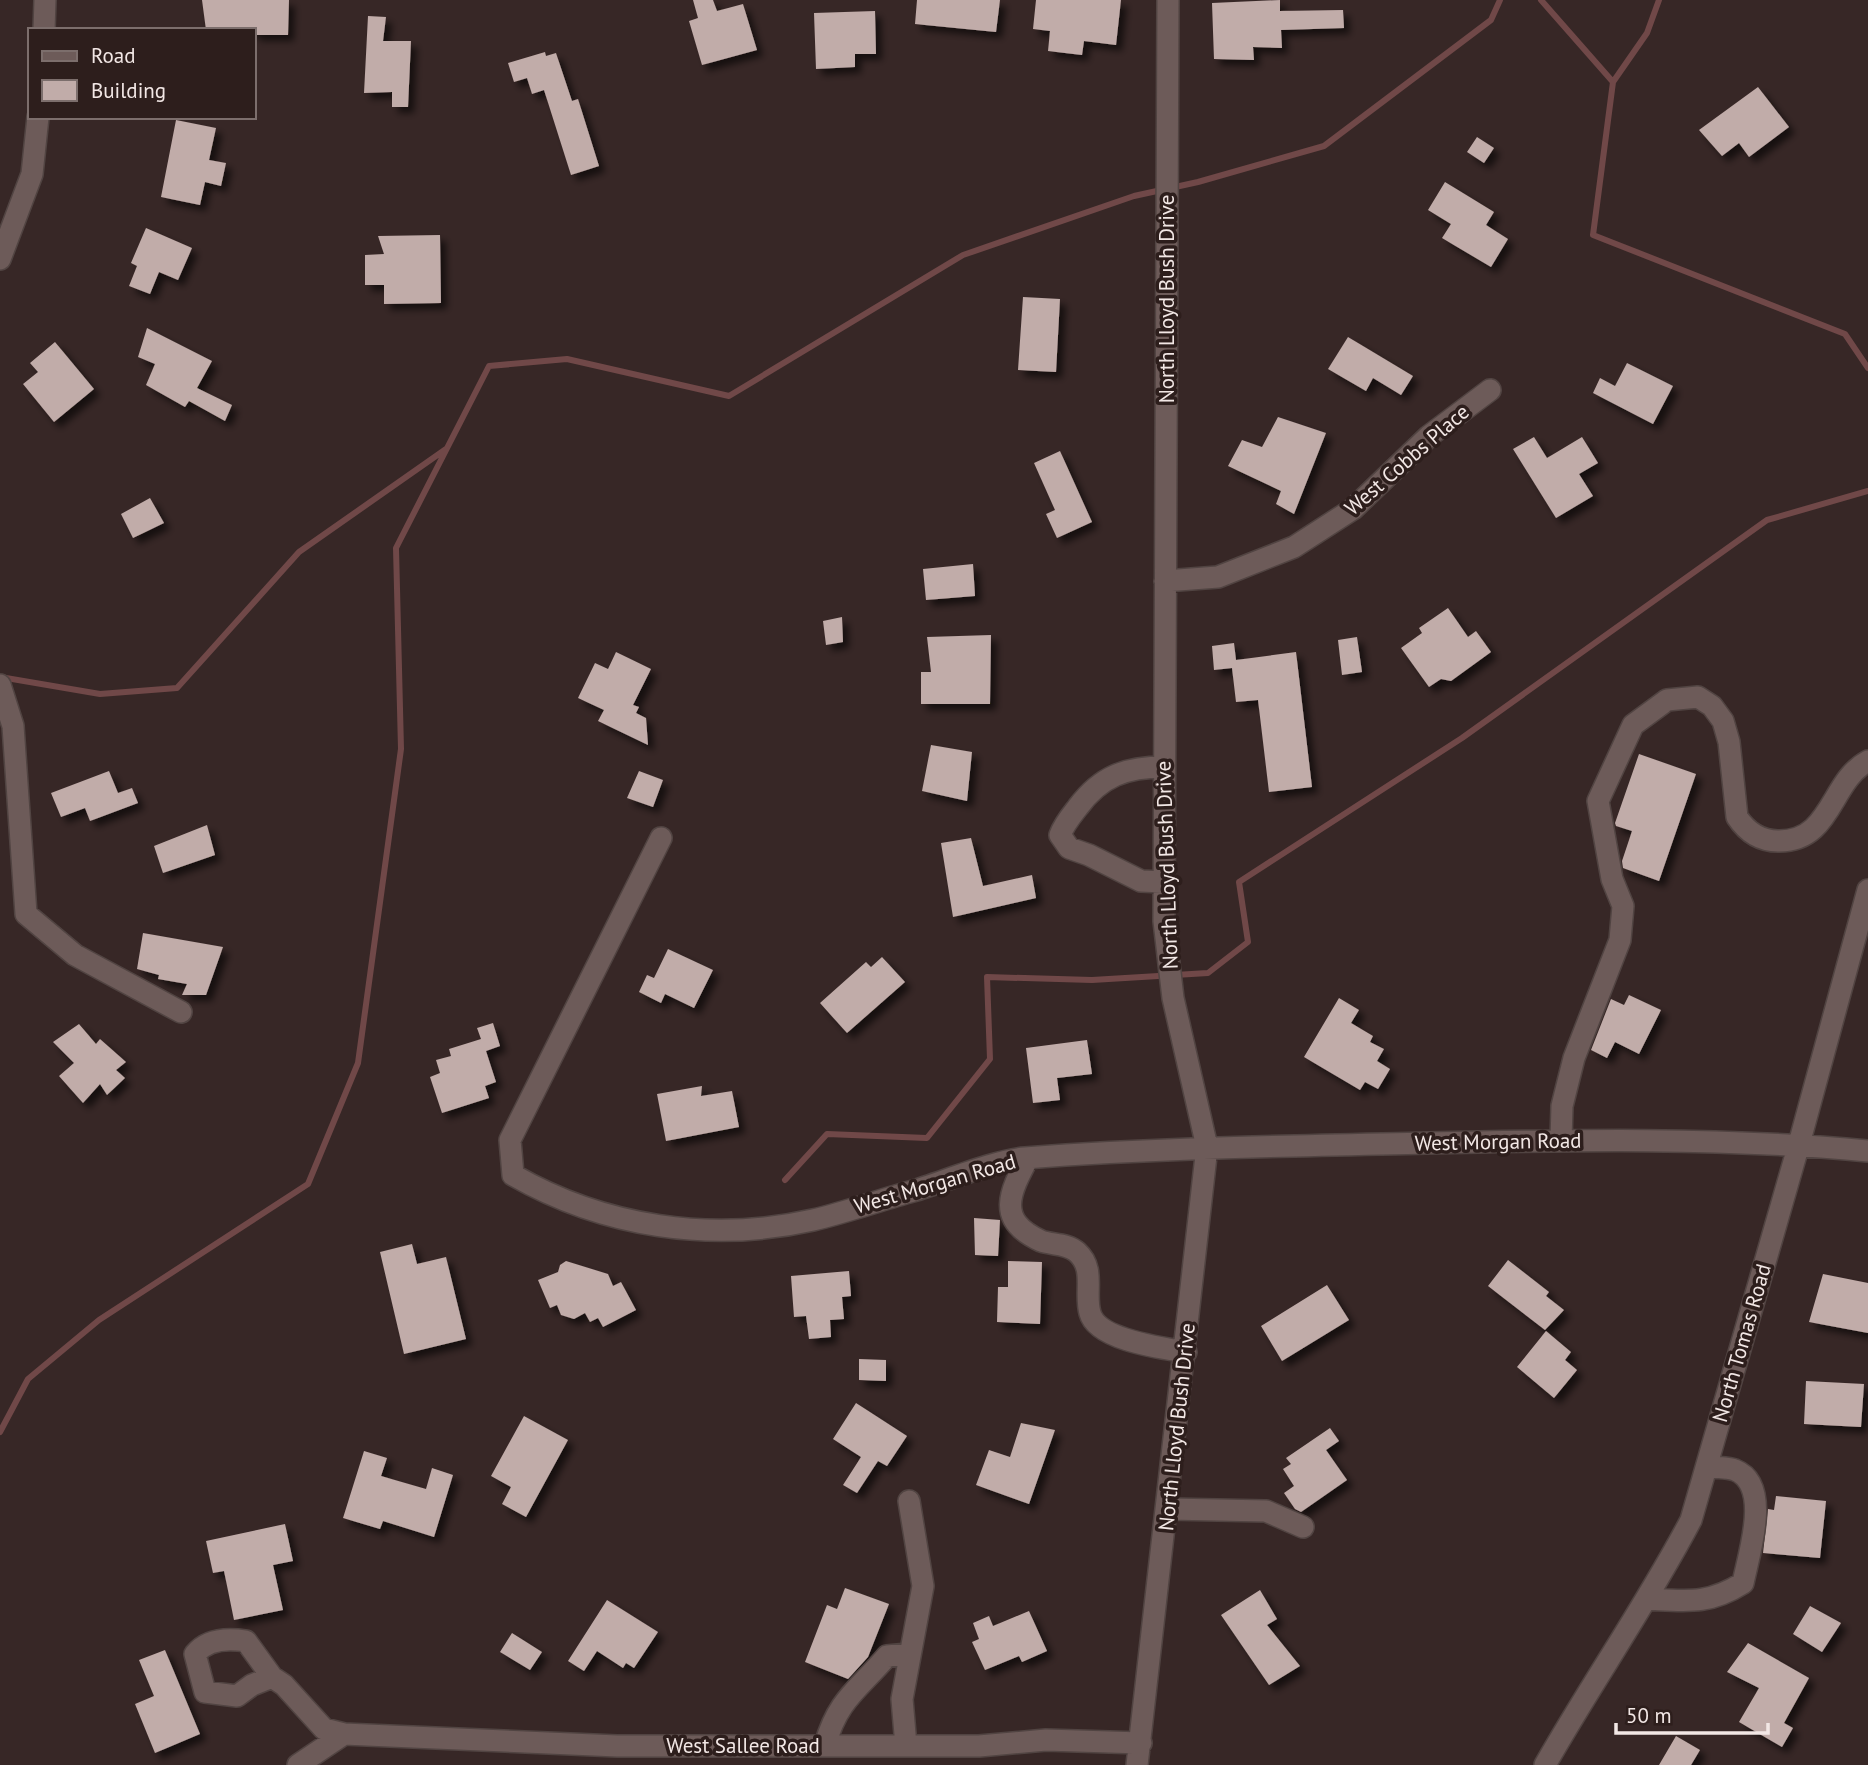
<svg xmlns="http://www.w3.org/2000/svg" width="1868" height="1765" viewBox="0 0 1868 1765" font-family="'PT Sans',sans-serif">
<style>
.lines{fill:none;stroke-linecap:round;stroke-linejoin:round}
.stream{stroke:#704848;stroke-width:6}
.building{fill:#c1aca9;filter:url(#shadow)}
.minor-casing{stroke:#514442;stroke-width:24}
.minor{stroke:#6d5b59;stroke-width:21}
.labels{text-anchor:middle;stroke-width:7;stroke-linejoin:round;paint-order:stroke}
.street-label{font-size:21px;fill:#f2e7e5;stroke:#2d1e1c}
</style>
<defs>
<filter id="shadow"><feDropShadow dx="6" dy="6" stdDeviation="3.5" flood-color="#0009"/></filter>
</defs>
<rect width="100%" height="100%" fill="#372726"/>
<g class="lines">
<path class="stream" d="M1541,0l72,82 -20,153 252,99 23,34
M1613,82l34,-49 12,-33
M0,677l100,17 77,-6 122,-136 147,-103
M785,1180l42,-46 100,4 63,-79 -3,-82 105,3 116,-7 40,-31 -9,-60 223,-144 305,-218 101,-29
M0,1432l28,-53 71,-59 209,-136 50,-121 43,-314 -5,-201 93,-182 78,-7 162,37 234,-141 171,-59 64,-14 126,-36 167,-126 9,-20"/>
</g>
<path class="building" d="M202,0h87l-1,35h-34v-5h-48z
M693,0h20l4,11 26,-7 14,46 -55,15 -13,-44 9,-3z
M917,0h83l-4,32 -81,-8z
M1036,0h85l-5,45 -32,-4 -2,14 -34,-4 2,-20 -17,-2z
M1280,0v11l63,-1 1,18 -63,2 1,18 -29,-1 1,13 -40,-1 -2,-56z
M875,11l1,43h-21v13l-39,2 -2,-56z
M368,16l18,1 -3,24h28l-3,66h-16v-15l-28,1z
M545,52l1,4 10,-3 16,48 6,-2 21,67 -28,9 -27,-85 -12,4 -5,-16 -13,4 -6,-19z
M1758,87l31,40 -40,30 -10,-14 -17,13 -23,-26z
M176,120l40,8 -7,32 17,3 -5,23 -16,-4 -5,23 -39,-8z
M1477,137l17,11 -10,15 -17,-11z
M1445,182l49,30 -8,13 22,14 -17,28 -49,-29 9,-14 -23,-14z
M146,228l46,20 -14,32 -19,-8 -9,22 -21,-8 8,-20 -6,-3z
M440,235l1,68 -57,1v-19h-19v-30l19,-1 -6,-18z
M1023,297l37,2 -4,73 -38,-2z
M147,328l65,33 -15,27 35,17 -7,16 -36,-20 -4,6 -39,-22 9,-21 -17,-7z
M1348,337l65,39 -12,19 -28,-17 -7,13 -38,-22z
M55,342l39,47 -40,33 -31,-38 15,-12 -8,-9z
M1627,363l46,23 -20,38 -60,-31 7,-15 15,8z
M1278,417l48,16 -32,81 -18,-10 5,-13 -53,-25 14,-26 20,7z
M1534,437l13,21 35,-21 16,26 -19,11 14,22 -37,22 -43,-69z
M1060,451l32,71 -35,16 -11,-24 9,-4 -21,-47z
M150,498l14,25 -31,15 -12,-24z
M973,564l2,32 -49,4 -3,-31z
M1448,608l20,29 8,-6 15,21 -40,29 -10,-2 -12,8 -28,-39 21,-15 -3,-5z
M842,617l1,25 -17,3 -3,-24z
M991,635l-1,69h-69v-32h10l-4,-35z
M1357,637l5,35 -20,3 -4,-35z
M1234,643l2,17 60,-8 16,135 -43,5 -11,-92 -22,2 -4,-34 -18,2 -2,-24z
M616,652l35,17 -18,36 6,2 -3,6 10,5 2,27 -50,-24 6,-11 -26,-12 17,-35 13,6z
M931,745l41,7 -5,49 -45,-10z
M1639,754l57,20 -37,107 -36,-13 -1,-7 10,-30 -16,-5 -1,-3z
M109,771l9,22 14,-5 6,15 -48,18 -5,-13 -24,9 -10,-24z
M639,771l24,9 -10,27 -26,-9z
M207,825l8,30 -52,18 -9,-27z
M971,838l12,48 49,-11 4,23 -83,19 -12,-74z
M143,933l80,14 -17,48h-24l5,-11 -29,-5 1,-4 -22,-6z
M668,949l45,21 -19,38 -29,-14 -4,9 -22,-11 8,-17 7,3z
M882,957l23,25 -58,51 -27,-30 46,-41 5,5z
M1629,995l32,15 -22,44 -24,-12 -8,16 -16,-8 20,-51 13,6z
M1339,998l20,12 -8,13 22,13 -3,6 14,7 -7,12 13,8 -12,20 -13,-7 -5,8 -56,-33z
M493,1023l7,23 -14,5 10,31 -11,4 4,12 -47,15 -12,-36 10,-4 -4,-13 15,-4 -2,-7 32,-10 -4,-11z
M79,1024l17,20 4,-5 26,23 -10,8 9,8 -18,17 -7,-11 -17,19 -24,-27 15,-13 -21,-21z
M1087,1040l5,34 -35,4 3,22 -27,3 -7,-55z
M702,1086l-1,10 31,-5 7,36 -73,14 -9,-47z
M974,1218l26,2 -2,36 -23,-1z
M412,1244l5,20 29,-7 20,82 -62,15 -24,-102z
M1508,1260l41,32 -3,4 18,14 -19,20 -57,-44z
M566,1261l42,13 5,12 8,-4 15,28 -33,17 -5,-9 -8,4 -5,-9 -11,6 -13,-4 -4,-10 -7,3 -12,-28 20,-8 2,-7z
M1008,1261l34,1 -2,62 -43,-2 1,-35h10z
M849,1271l2,25 -9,1 2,22 -14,1 1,17 -22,2 -3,-23 -12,1 -3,-41z
M1823,1274l45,9v50l-59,-11z
M1327,1285l22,35 -67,41 -21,-35z
M1546,1331l25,21 -6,8 12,10 -23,28 -37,-31z
M859,1359l27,1v21l-27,-1z
M1806,1381l58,3 -3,43 -57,-3z
M856,1403l51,33 -20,30 -9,-5 -21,32 -14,-8 18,-28 -28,-18z
M524,1416l44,24 -42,77 -24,-13 9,-17 -20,-11z
M1021,1423l34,7 -26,74 -53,-19 13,-35 21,7z
M1330,1428l9,13 -13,9 21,30 -46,32 -6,-3 -11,-16 10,-7 -11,-17 8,-5 -5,-6z
M364,1451l23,7 -6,18 45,13 6,-21 21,7 -19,62 -51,-16 -3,8 -37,-11z
M1776,1496l50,5 -6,57 -57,-5 5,-44 6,1z
M285,1524l8,37 -20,4 10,45 -49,10 -10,-49 -11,2 -7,-32z
M845,1588l44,16 -21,53 -20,22 -43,-17 22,-57 10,4z
M1260,1590l17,29 -10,6 33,41 -31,19 -48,-70z
M607,1600l51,32 -24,36 -8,-5 -3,5 -26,-17 -13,20 -16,-10z
M1810,1606l31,17 -19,29 -29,-18z
M1029,1611l18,40 -25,11 -3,-6 -34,14 -13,-28 7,-3 -6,-16 16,-7 4,10z
M512,1633l30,19 -12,18 -30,-18z
M1748,1643l61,35 -25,45 9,5 -11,19 -43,-25 20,-34 -32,-16z
M165,1650l35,84 -45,19 -20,-49 19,-8 -15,-36z
M1676,1736l24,14 -9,15h-32z"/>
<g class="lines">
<g class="minor-casing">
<path id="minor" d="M44,30l1,-30
M0,259l32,-85 6,-57
M1165,581l53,-4 76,-30 59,-38 76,-73 61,-46
M0,685l13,41 13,188 49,41 106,57
M661,838l-151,302 3,35c91,52 198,68 300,45 34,-8 67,-20 100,-29 30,-9 83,-31 112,-33 134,-10 267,-12 401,-15 148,-3 295,-6 442,8
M1163,882l-22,-1 -52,-26 -20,-7 -9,-13c4,-11 11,-19 18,-28 23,-31 48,-40 86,-40
M1561,1140l1,-34 12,-48 46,-118 3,-34 -11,-27 -14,-78 35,-76 34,-25 31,-3 14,9 11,15 6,21 8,75c10,15 23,24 41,24 54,1 52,-60 90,-80
M1028,1158c-18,34 -33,62 13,83 11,4 26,2 36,11 19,17 7,40 13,61 7,27 72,35 96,39
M1169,1509l97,2 37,16
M1647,1599c40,2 61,6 96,-16 6,-30 29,-98 -8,-113 -8,-3 -20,-2 -28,-4
M272,1677l-26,-36c-19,-3 -39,-2 -51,13l10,38 32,4 15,-11 20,-8 12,8 40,44 20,5 273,12h362l67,-6 95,3
M825,1745c13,-46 33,-55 62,-89l21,-2
M906,1746l-4,-47 21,-113 -14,-85
M298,1765l46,-31
M1137,1765l70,-618 -34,-149 -9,-77 4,-921
M1545,1765c47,-83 102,-161 146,-245l108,-376 69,-254"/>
</g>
<use href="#minor" class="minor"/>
</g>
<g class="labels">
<g class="street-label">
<text transform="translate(1167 299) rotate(-90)" y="7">North Lloyd Bush Drive</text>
<text transform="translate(1407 460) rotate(-41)" y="7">West Cobbs Place</text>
<text transform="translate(1167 865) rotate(-92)" y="7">North Lloyd Bush Drive</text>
<text transform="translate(1498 1142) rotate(-1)" y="7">West Morgan Road</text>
<text transform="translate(935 1184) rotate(-16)" y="7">West Morgan Road</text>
<text transform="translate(1742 1343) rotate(-74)" y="7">North Tomas Road</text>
<text transform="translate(1177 1427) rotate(-84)" y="7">North Lloyd Bush Drive</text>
<text x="743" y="1753">West Sallee Road</text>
</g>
</g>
<rect x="28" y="28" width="228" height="91" fill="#2d1e1c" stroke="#7c6e6c" stroke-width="2"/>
<rect x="42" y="51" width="35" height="10" fill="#6d5b59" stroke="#7c6e6c" stroke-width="2"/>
<text x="91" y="63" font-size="21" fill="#f2e7e5">Road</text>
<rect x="42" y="80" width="35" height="21" fill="#c1aca9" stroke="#7c6e6c" stroke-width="2"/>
<text x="91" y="98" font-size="21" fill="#f2e7e5">Building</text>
<path d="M1616 1723v10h152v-10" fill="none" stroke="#f2e7e5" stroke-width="3.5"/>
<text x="1626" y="1723" font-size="21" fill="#f2e7e5" stroke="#2d1e1c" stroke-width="5" paint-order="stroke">50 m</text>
</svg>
